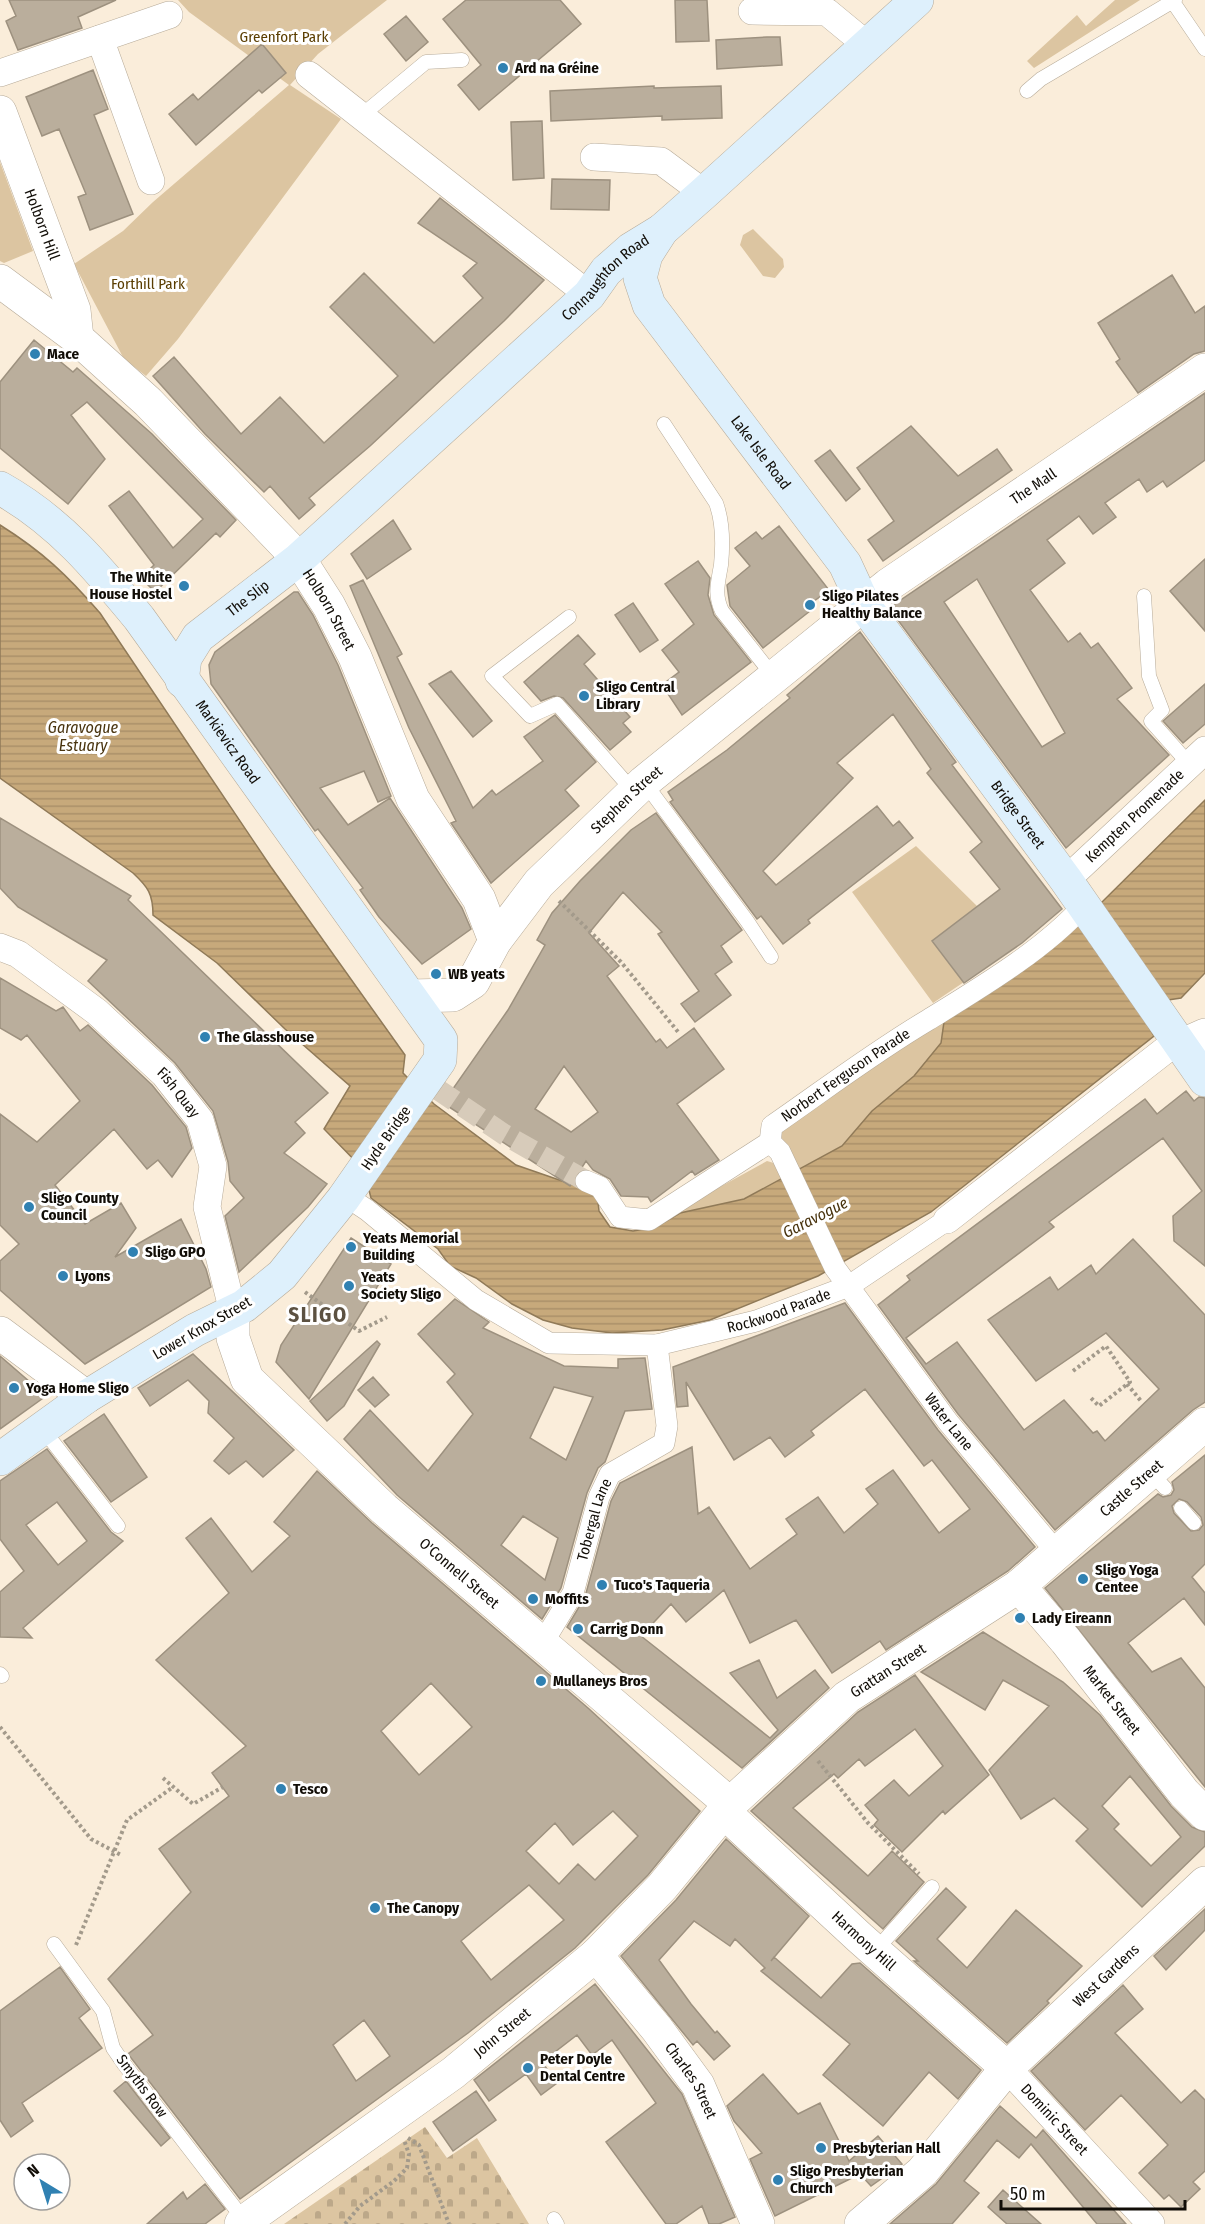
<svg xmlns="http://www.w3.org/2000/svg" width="1205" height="2224" viewBox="0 0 1205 2224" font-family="'Fira Sans Condensed',sans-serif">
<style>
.green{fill:#dcc5a1}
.cemetery{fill:url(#cemetery-stones)}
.water{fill:url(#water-rules);stroke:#907a58;stroke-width:1.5}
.building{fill:#baae9c;stroke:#9d917f;stroke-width:1.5;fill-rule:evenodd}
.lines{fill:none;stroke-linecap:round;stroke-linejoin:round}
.pedestrian-tunnel{stroke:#d7cbba;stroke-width:21;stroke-dasharray:21 10;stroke-linecap:butt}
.service-casing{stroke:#b7ab99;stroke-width:15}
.pedestrian-casing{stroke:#b7ab99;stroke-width:22}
.minor-casing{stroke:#b7ab99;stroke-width:28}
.tertiary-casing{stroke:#b7ab99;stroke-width:34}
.secondary-casing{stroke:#b7ab99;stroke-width:34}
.path{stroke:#a39a8b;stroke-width:4;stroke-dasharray:3 3;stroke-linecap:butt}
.service{stroke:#fff;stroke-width:14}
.pedestrian{stroke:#fff;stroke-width:21}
.minor{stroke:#fff;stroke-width:27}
.tertiary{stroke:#fff;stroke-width:33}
.secondary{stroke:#def0fc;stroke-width:33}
.poi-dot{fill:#3081b2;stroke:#fff;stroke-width:2}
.labels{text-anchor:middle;stroke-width:6;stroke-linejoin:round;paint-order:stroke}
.park-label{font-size:15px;fill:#5a3d00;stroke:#fff}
.poi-label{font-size:15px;font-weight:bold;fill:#110d07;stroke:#fff;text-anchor:start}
.street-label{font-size:15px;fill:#110d07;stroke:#fff}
.water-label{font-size:16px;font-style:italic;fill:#49340f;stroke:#fff}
.district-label{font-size:21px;font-weight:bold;letter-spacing:1.5px;fill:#5c5141;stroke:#fff}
</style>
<defs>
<pattern id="cemetery-stones" width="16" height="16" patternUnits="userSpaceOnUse" patternTransform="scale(1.5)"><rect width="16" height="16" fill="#dcc5a1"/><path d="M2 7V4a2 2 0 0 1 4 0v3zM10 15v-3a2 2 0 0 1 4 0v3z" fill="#bca889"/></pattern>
<pattern id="water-rules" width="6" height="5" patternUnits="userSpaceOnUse" patternTransform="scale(1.5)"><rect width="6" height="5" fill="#c7a97b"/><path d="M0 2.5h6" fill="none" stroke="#aa9069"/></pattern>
</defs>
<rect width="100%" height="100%" fill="#faedda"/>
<path class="green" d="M178,0h209l-69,54 -28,31 51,34 -163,220 -32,37 -22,-17 -50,-95 49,-33 30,-29 136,-117 -100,-73z
M1115,0h25l-106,68 -7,-7 50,-46 9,11z
M0,162l33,89 -29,12 -4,-2z
M753,229l30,30 1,8 -9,11 -12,-2 -23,-31 3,-10z
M916,846l61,60 -13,76 -31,21 -81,-111z
M944,1022l-3,21 -27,33 -42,35 -30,35 -44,26 -18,-38 3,-8 49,-35z
M767,1161l10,3 9,14 -42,21 -64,14 -24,14 42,-28z"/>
<path class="cemetery" d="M425,2127l22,31 30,-20 52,86h-245z"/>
<path class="water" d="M0,525c43,27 67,50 100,88l171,254 134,188 -2,18 31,31 82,61 81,28 2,18 11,16 23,4 23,-4 24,-14 64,-14 98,-53 30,-35 42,-35 27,-33 3,-21 155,-117 106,-105v173l-24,25 -13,2 -24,19 10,17 -223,176 -113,64 -108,44 -48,10 -50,3 -40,-5 -29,-8 -31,-16 -36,-26 -26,-12 -12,-17 -67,-51 -7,-28 -40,-41 26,-43 -65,-57 -68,-66 -64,-48c0,-21 -5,-28 -20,-42l-133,-95z"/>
<path class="building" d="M9,0h107l-38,17 4,11 -64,22 -12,-29 10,-5z
M466,0h94l21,24 -102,86 -21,-25 23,-20 -38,-46z
M675,0h32l2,41 -33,1z
M406,16l22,26 -22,19 -22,-27z
M767,37h13l2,28 -65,4 -1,-29z
M262,44l24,29 -24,20 -3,-3 -63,55 -27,-31 24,-20 5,6z
M93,70l15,39 -14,6 39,99 -43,16 -12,-33 8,-3 -27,-65 -17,7 -16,-39z
M654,86v2l67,-2 1,32 -60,2v-4l-111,5 -1,-30z
M542,121l2,57 -31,2 -2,-58z
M552,179l58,1 -1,30 -58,-1z
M440,198l104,82 -40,41 -134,125 -61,52 6,7 -16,14 -29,-33 -6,6 -59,-58 -52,-58 21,-19 67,77 39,-37 44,46 74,-67 -68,-69 34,-34 70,70 49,-45 -20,-22 14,-13 -59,-40z
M1172,275l23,38 10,-7v45l-11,3 -56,39 -22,-31 4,-3 -22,-36z
M34,340l39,32 4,-4 75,66 84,86 -16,17 -4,-4 -61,59 -14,-14 13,-13 -45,-59 20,-15 44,57 30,-29 -116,-117 -16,13 34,44 -37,45 -68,-56v-66z
M1205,393v67l-38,27 -4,-6 -16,11 -8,-13 -34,24 11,14 -23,17 -14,-18 -32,24 18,23 -35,27 38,52 12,-9 11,15 7,-5 34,45 -15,11 52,56 -103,93 -177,-240zM977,579l88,154 -23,14 -98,-145z
M911,426l47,50 39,-27 15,21 -129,91 -15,-21 26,-19 -37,-53z
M830,450l30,39 -14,12 -31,-40z
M393,520l18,29 -44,30 -16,-25z
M779,526l50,64 -23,17 4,4 -47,37 -33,-42 -3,-21 23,-19 -15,-18 21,-16 6,7z
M1205,559v72l-35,-40z
M698,561l12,17 -2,17 6,20 37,47 -69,53 -20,-30 17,-13 -17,-22 32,-26 -29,-40z
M363,580l39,74 -5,3 76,151 19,-18 4,5 47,-34 -19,-24 31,-22 41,47 -31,28 14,16 -88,77 -40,-60 5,-2 -47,-93 -59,-142z
M294,592h4l15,23 25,50 53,131 -13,6 -14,-31 -44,17 28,37 42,-27 72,110 9,21 -49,35 -43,-47 -19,-27 3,-2 -45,-59 -3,2 -104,-147 -2,-19 6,-13z
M633,603l25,37 -18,12 -25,-37z
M860,632l96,130 -4,3 110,144 -40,34 -58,40 -32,-42 68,-52 -30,-37 12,-10 -55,-69 4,-4 -38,-55 -56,49 16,15 -90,93 13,14 101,-79 16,20 6,-5 14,17 -105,82 2,3 -27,21 -22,-28 -4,3 -87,-117 3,-2 -5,-8 59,-42 63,-52 -3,-3z
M578,635l17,19 -11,10 46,53 -7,6 8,9 -21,18 -47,-52 -9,-2 -13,5 -17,-19z
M451,671l41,50 -19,16 -44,-53z
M1205,684v40l-22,19 -20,-22z
M656,813l86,117 -21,16 11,16 -17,12 16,21 -36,27 -14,-18 18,-13 -41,-57 4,-2 -39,-40 -34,41 30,33 -12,10 49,66 4,-3 7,9 27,-20 30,41 -47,35 42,56 -24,15 -3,-4 -41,31 -3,-5 -27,-1 -11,-17 -17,-9 -7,-9 -16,25 -127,-83 65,-93 37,-65 -8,-5 15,-27 28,-32 51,-51zM564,1066l34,46 -27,20 -36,-23z
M0,818l131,78 -3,4 200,193 -33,29 10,11 -21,20 43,31 -19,23 -69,65 -14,-56 19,-18 -14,-17 -2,-19 -15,-51 -38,-48 -87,-82 19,-21 -89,-53 -18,-19z
M0,978l56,33 7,-4 17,24 8,-6 64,60 34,42 6,21 -20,29 -14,-17 -11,9 -33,-40 -59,56 30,39 36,-21 15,25 -21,29 66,-38 25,50 5,18 -126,77 -85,-74v-29l19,-17 -19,-19v-111l37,28 43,-41 -53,-66 -6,5 -21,-12z
M1186,1091l8,10 5,-4 6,1v168l-31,-25 -1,-25 29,-25 -39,-53 -114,84 5,5 -148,111 20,26 31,-22 67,88 40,-30 29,33 4,-2 8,10 54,-52 -53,-56 -70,48 -48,-61 62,-43 8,13 33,-25 5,9 37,-35 72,76v87l-12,8 -138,120 -97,-116 -80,-109 32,-25 -3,-4 238,-177 12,15z
M351,1238l40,26 -82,135 -33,-37 5,-17z
M455,1299l34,23 -6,6 81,38 54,2v-9l27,-1 7,51 -27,2 -20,51 -7,6 -11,25 -26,95 -19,31 -145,-124 -53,-56 26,-29 58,61 45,-57 -26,-32 8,-8 -37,-40zM554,1387l39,10 -27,63 -36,-22zM523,1516l35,22 -13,42 -44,-35z
M845,1303l93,127 97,117 -27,24 -122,79 -6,-9 -48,32 -36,-53 -46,23 -26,-53 -38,32 -15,-18 -30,32 129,102 8,-8 -48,-57 29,-13 18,38 38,-28 14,18 -87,80 -175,-141 18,-30 26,-96 9,-18 72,-36 6,67 11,-7 41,62 47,-35 -11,-15 32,-22 26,36 34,-29 -12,-15 27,-19 46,63 31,-24 -38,-49 -8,6 -59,-77 -54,42 3,4 -29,22 -15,-20 -36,23 -48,-78 2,24 -11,1 -4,-40z
M377,1341l3,3 -36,62 -17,15 -17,-20z
M193,1354l101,96 -31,27 -17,-16 -17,13 -15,-13 20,-23 -26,-25 1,-12 -21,-21 -38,26 -12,-18z
M0,1356l46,40 -46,33z
M373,1377l16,18 -14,12 -17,-17z
M104,1414l43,63 -36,25 -47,-61z
M47,1449l64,83 12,9 -100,87 9,10 -32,-1v-45l24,-21 -24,-32v-58zM57,1502l30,39 -29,24 -32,-40z
M1205,1455v109l-13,13 13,16v32l-21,-27 -56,45 24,29 29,-14 24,30v99l-160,-199 113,-94 5,3 8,-2 3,-5 -2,-8zM1179,1499l8,3 14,15 2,8 -4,5 -8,1 -17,-18 -2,-7z
M317,1471l55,52 216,185 112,103 -52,64 -73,73 -107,85 -228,166 -112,-145 25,-19 -45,-56 83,-87 -32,-43 70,-53 -17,-23 34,-27 -90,-86 73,-67 -43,-55 25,-20 41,54 38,-36 -16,-14zM431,1683l41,44 -53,48 -38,-44zM613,1811l25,25 -43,44 -17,-16 -19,20 -33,-33 29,-28 18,22zM529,1885l35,35 -73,60 -30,-39zM364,2020l26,36 -34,25 -23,-36z
M983,1632l80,50 37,33 71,91 21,21 13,5v14l-63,61 -66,-66 12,-12 -34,-31 -33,21 -32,-49 60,-64 -46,-26 -18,30 -64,-38zM1130,1776l51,61 -30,29 -37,-37 5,-5 -17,-18z
M915,1675l74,100 -44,39 -2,-3 -41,41 -28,-27 4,-5 -13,-15 29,-25 15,16 34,-30 -28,-37 -50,37 -6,-7 -21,19 -4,-4 -41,34 75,68 24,-25 32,31 -41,47 -132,-118 107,-99z
M726,1839l83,77 -38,45 3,-4 47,41 31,-34 8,-1 121,107 -23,29 -29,-27 -46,54 -60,-51 27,-31 -89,-73 4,-3 -30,-29 -5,7 -36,-25 -35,39 32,44 24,29 2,-2 13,15 -16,14 -17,-19 -4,4 -72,-89 55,-56z
M946,1888l20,19 -29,32 30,29 49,-58 66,56 -35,35 2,2 -42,40 -93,-82h4l-22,-20z
M1205,1909v21l-39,40 -12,-14z
M60,1967l30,42 -11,9 23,30 -80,55 11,18 -22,16 -11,-17v-109z
M595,1984l87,110 53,123 -16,7h-10l-7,-18 -26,18h-10l-60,-82 50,-39 -44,-63 -20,15 -15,-20 -35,27 15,21 -16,12 -15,-21 -37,27 -15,-21z
M1123,1985l20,24 -28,24 66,70 14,-13 10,10v71l-12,11 7,7 -19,18 -12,-12 -5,4 -25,-26 29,-28 -47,-50 -36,35 -54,-59z
M763,2074l35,40 22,-11 29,58 29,-25 24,28 -31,22 -11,-12 -85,42 -25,-57 12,-6 -28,-32 -7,-15z
M126,2081l44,57 -9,8 -47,-55z
M476,2091l20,29 -43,31 -20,-29z
M1000,2106l36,32 7,-8 83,94h-29l-66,-80 -12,14 -22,-18 -33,41 15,12 -27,31h-62l46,-40z
M205,2184l20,25 -20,15h-58l36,-32 4,7z
M1003,2190l38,34h-34l-19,-17z"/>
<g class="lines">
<path class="pedestrian-tunnel" d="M437,1089l68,46 81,46"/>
<g class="service-casing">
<path id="service" d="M1173,2l32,47
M1027,91l14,-12 134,-79
M361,116l65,-54 36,-2
M664,424l52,79c7,19 7,42 5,62 -3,18 -7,29 1,46l52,66
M1144,596l5,80 13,34 -11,11 38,43
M569,617l-77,59 38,40 27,-12 77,88
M644,782l103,139 24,36
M42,1428l76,98
M1150,1472l15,16
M1181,1508l13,15
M0,1674l2,2
M54,1944l49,67 10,37 11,16 121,157
M875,1951l57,-64
M554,2219l3,5"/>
</g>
<g class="pedestrian-casing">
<g id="pedestrian">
<path id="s1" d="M770,1142l10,10 55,116 113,154 110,132"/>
<path id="s2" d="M586,1181l14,6 20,30 29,3 121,-78 2,-16c52,-36 102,-74 156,-106 50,-31 116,-70 155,-114"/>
<path id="s3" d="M346,1196l21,14 109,90 73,43 108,2 99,-24 93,-35 98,-66"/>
<path id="s4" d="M542,1644l31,-51 26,-96 11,-23 54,-31 3,-17 -10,-81"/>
</g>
</g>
<g class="minor-casing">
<g id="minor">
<path d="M752,11l75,1 40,33"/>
<path d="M100,39l51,142"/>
<path d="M0,73l169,-58"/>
<path d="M309,75l280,220"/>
<path d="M594,157l67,4 43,32"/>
<path id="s5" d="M1066,880l139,-130"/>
<path id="s6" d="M0,947l18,7 79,58 67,62 36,46 13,46 -6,41 26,105"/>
<path d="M947,1220l221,-172 12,-2"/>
<path id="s7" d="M1007,2068l144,156"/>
</g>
</g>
<g class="tertiary-casing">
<g id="tertiary">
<path id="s8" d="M0,112l74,198 3,28"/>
<path id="s9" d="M0,281l77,57 71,64 151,157 30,47 26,51 58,142 66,100 16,42"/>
<path id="s10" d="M411,996l42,-1 20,-13 22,-41 44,-58 105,-101 244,-197 317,-215"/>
<path d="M1180,1046l25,-11"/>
<path id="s11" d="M233,1312v26l14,41 137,130 346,295"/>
<path d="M0,1333l86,64"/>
<path id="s12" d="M1019,1586l47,55 118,152 21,21"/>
<path id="s13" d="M724,1812l136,126 147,130"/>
<path id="s14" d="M596,1955l61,74 41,56 60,139"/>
<path id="s15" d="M241,2224l212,-151 143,-118 66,-68 68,-83 117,-107 172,-111 186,-162"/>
<path id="s16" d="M861,2224l61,-52 85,-104 198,-185"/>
</g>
</g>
<g class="secondary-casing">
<g id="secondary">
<path id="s17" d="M662,230l-16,25 -6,23 9,27 196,259 19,41 202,275 139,200"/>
<path id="s18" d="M0,488c59,33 97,79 139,130l302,422 -1,20 -97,139 -61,76 -38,31 -49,24 -109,67 -86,62"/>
<path id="s19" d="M182,681l3,-23 13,-21 101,-78 290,-264 17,-24 25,-22 31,-19 42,-37 213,-193"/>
</g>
</g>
<path class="path" d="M559,901l62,61 58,71
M305,1292l54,39 28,-14
M1073,1371l33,-25 24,36 -31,24 -8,-8
M1127,1384l14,17
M0,1727l91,112 30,16
M818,1761l50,62 51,51
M163,1778l30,26 30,-17
M76,1945l51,-125 46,-33
M408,2138l11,7 30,79
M345,2224l15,-18 34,-25 13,-13 2,-14 -5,-14"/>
<use href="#service" class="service"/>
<use href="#pedestrian" class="pedestrian"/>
<use href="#minor" class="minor"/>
<use href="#tertiary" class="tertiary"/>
<use href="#secondary" class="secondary"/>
</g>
<g class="poi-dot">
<circle cx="503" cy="68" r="6"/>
<circle cx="35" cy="354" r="6"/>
<circle cx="184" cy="586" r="6"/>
<circle cx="810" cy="605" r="6"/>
<circle cx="584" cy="696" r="6"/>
<circle cx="436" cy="974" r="6"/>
<circle cx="205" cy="1037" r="6"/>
<circle cx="29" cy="1207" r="6"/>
<circle cx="351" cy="1247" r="6"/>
<circle cx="133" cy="1252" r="6"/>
<circle cx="63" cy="1276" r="6"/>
<circle cx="349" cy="1286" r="6"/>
<circle cx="14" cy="1388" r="6"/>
<circle cx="1083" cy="1579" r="6"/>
<circle cx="602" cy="1585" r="6"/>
<circle cx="533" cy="1599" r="6"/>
<circle cx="1020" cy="1618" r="6"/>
<circle cx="578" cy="1629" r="6"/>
<circle cx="541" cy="1681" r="6"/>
<circle cx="281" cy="1789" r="6"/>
<circle cx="375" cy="1908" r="6"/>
<circle cx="528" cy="2068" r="6"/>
<circle cx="821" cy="2148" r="6"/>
<circle cx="778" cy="2180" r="6"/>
</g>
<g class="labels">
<g class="park-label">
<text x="284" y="42">Greenfort Park</text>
<text x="148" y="289">Forthill Park</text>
</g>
<g class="poi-label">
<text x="515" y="73">Ard na Gréine</text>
<text x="47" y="359">Mace</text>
<text x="172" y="582" text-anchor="end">The White<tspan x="172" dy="17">House Hostel</tspan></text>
<text x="822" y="601">Sligo Pilates<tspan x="822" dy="17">Healthy Balance</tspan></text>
<text x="596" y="692">Sligo Central<tspan x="596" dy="17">Library</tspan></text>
<text x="448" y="979">WB yeats</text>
<text x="217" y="1042">The Glasshouse</text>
<text x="41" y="1203">Sligo County<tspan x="41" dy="17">Council</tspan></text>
<text x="363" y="1243">Yeats Memorial<tspan x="363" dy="17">Building</tspan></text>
<text x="145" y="1257">Sligo GPO</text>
<text x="75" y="1281">Lyons</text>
<text x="361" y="1282">Yeats<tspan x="361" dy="17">Society Sligo</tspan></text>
<text x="26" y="1393">Yoga Home Sligo</text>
<text x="1095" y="1575">Sligo Yoga<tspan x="1095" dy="17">Centee</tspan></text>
<text x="614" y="1590">Tuco's Taqueria</text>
<text x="545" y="1604">Moffits</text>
<text x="1032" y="1623">Lady Eireann</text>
<text x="590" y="1634">Carrig Donn</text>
<text x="553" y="1686">Mullaneys Bros</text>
<text x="293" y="1794">Tesco</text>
<text x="387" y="1913">The Canopy</text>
<text x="540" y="2064">Peter Doyle<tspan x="540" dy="17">Dental Centre</tspan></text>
<text x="833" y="2153">Presbyterian Hall</text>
<text x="790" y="2176">Sligo Presbyterian<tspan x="790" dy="17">Church</tspan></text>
</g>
<g class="street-label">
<text dy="5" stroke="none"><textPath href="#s8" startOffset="120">Holborn Hill</textPath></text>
<text dy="5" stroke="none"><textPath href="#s19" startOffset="592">Connaughton Road</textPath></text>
<text dy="5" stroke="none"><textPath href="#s17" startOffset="267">Lake Isle Road</textPath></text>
<text dy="5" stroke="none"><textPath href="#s10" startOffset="820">The Mall</textPath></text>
<text dy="5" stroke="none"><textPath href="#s19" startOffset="111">The Slip</textPath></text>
<text dy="5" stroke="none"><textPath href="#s9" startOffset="468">Holborn Street</textPath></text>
<text dy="5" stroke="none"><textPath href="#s18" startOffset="344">Markievicz Road</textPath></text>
<text dy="5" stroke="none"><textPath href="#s10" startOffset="306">Stephen Street</textPath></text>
<text dy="5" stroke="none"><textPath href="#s17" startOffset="712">Bridge Street</textPath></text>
<text dy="5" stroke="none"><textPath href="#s5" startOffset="94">Kempten Promenade</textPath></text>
<text dy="5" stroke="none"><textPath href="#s2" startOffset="330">Norbert Ferguson Parade</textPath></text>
<text dy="5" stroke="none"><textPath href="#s6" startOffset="232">Fish Quay</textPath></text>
<text transform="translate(386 1138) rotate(-55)" y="5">Hyde Bridge</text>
<text dy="5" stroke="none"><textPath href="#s3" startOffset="486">Rockwood Parade</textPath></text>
<text transform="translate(202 1328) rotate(-30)" y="5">Lower Knox Street</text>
<text dy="5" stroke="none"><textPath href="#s1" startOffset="334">Water Lane</textPath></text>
<text dy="5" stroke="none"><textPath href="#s15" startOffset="1160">Castle Street</textPath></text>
<text dy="5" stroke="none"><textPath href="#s4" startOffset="136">Tobergal Lane</textPath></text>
<text dy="5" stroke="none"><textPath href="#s11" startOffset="357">O'Connell Street</textPath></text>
<text dy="5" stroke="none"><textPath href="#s15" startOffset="855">Grattan Street</textPath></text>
<text dy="5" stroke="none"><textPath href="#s12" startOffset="147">Market Street</textPath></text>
<text dy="5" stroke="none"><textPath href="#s13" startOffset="190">Harmony Hill</textPath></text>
<text dy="5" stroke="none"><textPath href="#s16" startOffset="350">West Gardens</textPath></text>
<text dy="5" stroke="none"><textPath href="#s15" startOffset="324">John Street</textPath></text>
<text dy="5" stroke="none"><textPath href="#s14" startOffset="158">Charles Street</textPath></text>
<text transform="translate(142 2086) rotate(53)" y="5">Smyths Row</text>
<text dy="5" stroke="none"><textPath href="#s7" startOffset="70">Dominic Street</textPath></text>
</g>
<g class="water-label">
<text x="83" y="733">Garavogue<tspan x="83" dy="18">Estuary</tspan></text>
<text transform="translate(815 1217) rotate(-27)" y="6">Garavogue</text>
</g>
<g class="district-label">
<text x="318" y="1322">SLIGO</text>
</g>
</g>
<g transform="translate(42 2182) rotate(322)"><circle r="28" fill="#ffffff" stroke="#a09e9c" stroke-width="1.5"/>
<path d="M0-4.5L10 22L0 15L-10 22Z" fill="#3081b2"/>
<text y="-9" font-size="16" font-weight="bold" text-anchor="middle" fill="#110d07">N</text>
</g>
<path d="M1001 2200v9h184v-9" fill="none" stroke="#110d07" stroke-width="3"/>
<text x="1010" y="2200" font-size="18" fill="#110d07" stroke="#ffffff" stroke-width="4.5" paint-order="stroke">50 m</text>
</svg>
